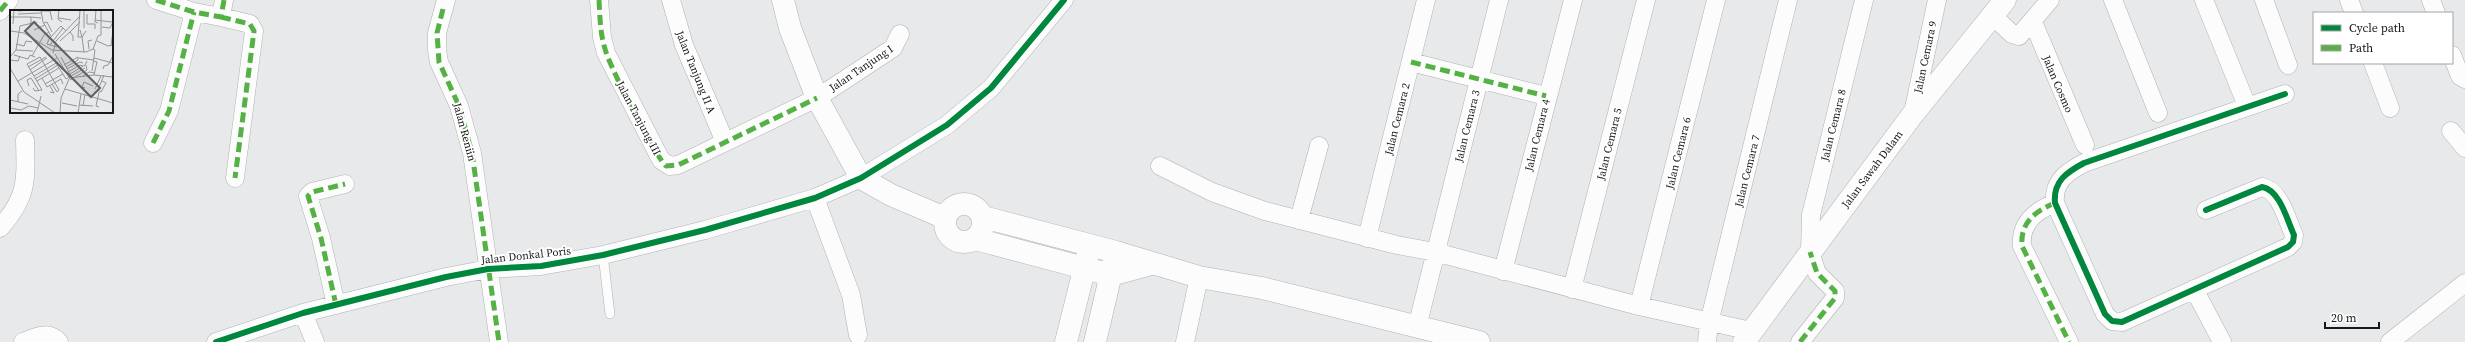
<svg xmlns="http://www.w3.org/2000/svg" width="2465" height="342" viewBox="0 0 2465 342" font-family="'Source Serif 4',serif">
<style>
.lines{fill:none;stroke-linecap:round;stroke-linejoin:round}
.service-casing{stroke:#b0b1b2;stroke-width:10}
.minor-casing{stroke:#b0b1b2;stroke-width:19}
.tertiary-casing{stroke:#b0b1b2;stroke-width:23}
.service{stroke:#fcfcfc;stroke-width:9}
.minor{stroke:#fcfcfc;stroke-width:18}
.tertiary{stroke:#fcfcfc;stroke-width:22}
.quiet{stroke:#55b145;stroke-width:5;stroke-dasharray:10 5;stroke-linecap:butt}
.cycleway-casing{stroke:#fff;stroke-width:8}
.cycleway{stroke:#00873e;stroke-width:6}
.labels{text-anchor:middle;stroke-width:4;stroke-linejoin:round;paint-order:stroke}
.street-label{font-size:11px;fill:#181819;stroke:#fff}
.inset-road{fill:none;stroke:#959596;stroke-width:1}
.view{fill:#616162;fill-opacity:0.15;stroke:#616162;stroke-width:2}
.inset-edge{fill:none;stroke:#181819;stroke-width:2}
</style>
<rect width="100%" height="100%" fill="#e8e9ea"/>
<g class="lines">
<g class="service-casing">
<path id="service" d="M603,255l7,59"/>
</g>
<g class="minor-casing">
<path id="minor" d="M156,0l38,12 27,5 3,-17
M446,0l-9,33v17l2,12 20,44 13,47 27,189
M599,0l3,37 4,16 55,107 9,6 8,-1 139,-67 76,-50 7,-14
M671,0l13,45 41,97
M2113,0l45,113
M2204,0l43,106
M2264,0l24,65
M2349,0l5,13
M2431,0l5,13
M0,11l9,-11
M1993,16l19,18 7,2 31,-36
M221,17l29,7 4,7 -19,147
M2033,22l52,123
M2452,55l8,21 5,3
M1411,62l135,34
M2373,63l17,45
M1913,113l24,-113
M2451,131l14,17
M153,143l16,-32 25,-99
M1160,166l52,26 53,19 132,34 38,7 204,54 112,25
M815,198l36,97 7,40
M2055,203c-20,8 -35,20 -33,43l47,96
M2206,210l56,-23c18,3 25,33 32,48l-1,7 -5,5 -166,75 -10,-1 -7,-7 -50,-111c-2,-22 12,-31 29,-40l201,-69
M1299,220l20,-74
M0,228c28,-32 26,-47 25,-88
M1367,238l59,-238
M1503,271l70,-271
M1572,289l74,-289
M2194,289l28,53
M336,305l-15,-67 -13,-42 4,-4 33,-8
M1639,306l77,-306
M303,313l12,29
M1417,327l82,-327
M23,342c13,-5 25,-12 36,0
M216,342l87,-29 143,-36 42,-8 53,-3 62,-11 102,-25 110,-32 46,-20 86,-53 44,-37 73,-88
M1185,342l14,-65
M1707,342l2,-19 79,-323
M1800,342l35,-44v-7l-18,-18 -7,-21 1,-37 53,-215
M2390,342l75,-59"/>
</g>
<g class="tertiary-casing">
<path id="tertiary" d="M783,0l7,28 27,70 44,80 30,17 54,23
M945 223a19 19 0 1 1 38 0a19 19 0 1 1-38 0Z
M983,217l133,35 83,25 63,11 217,54
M975,239l136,36 41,-11
M1066,342l22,-88
M1095,342l19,-81
M1744,342l169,-228 92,-114"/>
</g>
<use href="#service" class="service"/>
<use href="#minor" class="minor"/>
<use href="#tertiary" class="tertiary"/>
<path class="quiet" d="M156,0l38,12 27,5 3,-17
M599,0c1,17 1,35 7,52 5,17 49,104 60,114l12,-1 139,-67
M443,9l-6,24 2,29 20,44 13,47 27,189
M0,11l9,-11
M221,17l29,7 4,7 -19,147
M1411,62l135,34
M153,143l16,-32 25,-99
M2055,203c-20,8 -35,20 -33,43l47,96
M336,305l-15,-67 -13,-42 4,-4 33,-8
M1800,342l35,-44v-7l-18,-18 -7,-21"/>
<g class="cycleway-casing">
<path id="cycleway" d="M2206,210l56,-23c18,3 25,33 32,48l-1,7 -5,5 -166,75 -10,-1 -7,-7 -50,-111c-2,-22 12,-31 29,-40l201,-69
M216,342l87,-29 143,-36 42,-8 53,-3 62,-11 102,-25 110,-32 46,-20 86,-53 44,-37 73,-88"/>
</g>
<use href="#cycleway" class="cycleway"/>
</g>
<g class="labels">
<g class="street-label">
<text transform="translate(1925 57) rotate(-78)" y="4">Jalan Cemara 9</text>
<text transform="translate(861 68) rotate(-34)" y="4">Jalan Tanjung I</text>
<text transform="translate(696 72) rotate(68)" y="4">Jalan Tanjung II A</text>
<text transform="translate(2058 84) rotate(67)" y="4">Jalan Cosmo</text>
<text transform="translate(639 118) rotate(62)" y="4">Jalan Tanjung III</text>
<text transform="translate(1397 119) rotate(-76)" y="4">Jalan Cemara 2</text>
<text transform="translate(1833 125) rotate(-76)" y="4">Jalan Cemara 8</text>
<text transform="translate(1467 126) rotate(-76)" y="4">Jalan Cemara 3</text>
<text transform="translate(465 132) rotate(75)" y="4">Jalan Reniin</text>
<text transform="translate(1537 135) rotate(-76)" y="4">Jalan Cemara 4</text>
<text transform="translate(1609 144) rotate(-76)" y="4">Jalan Cemara 5</text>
<text transform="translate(1678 153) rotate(-76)" y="4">Jalan Cemara 6</text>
<text transform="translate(1872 169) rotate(-53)" y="4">Jalan Sawah Dalam</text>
<text transform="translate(1747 171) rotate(-76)" y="4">Jalan Cemara 7</text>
<text transform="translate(526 255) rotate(-6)" y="4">Jalan Donkal Poris</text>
</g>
</g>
<g transform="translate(10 10)">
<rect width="103" height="103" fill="#e8e9ea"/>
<path class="inset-road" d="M31,0l2,12 8,14M49,0l-1,9 4,3M70,0l-2,27h4M86,0l-1,12 3,1M8,1l12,-1M31,1h9l2,9M8,4l23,-1M77,4v10h8v5M0,7h21M49,8l12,2M85,10l17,2M21,13v-6l10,1M34,13l3,-1 5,10M3,14l1,-14M92,17l8,1 3,-6M74,18v-18M24,20l11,-5M70,20l2,7 4,-6M1,21l13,2 28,17 34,2 7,-3 5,-13 3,-1v-25M72,27l2,15M50,31l10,-9M63,31v-5l-3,-4 10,-10M87,31l11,5 5,-1M6,34l8,2 2,-5 6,1M40,35l13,-17M101,35l2,-14M47,37l-10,-3 2,-5 12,-13 5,5M79,39l-1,-8 4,-1M6,40l17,1M43,43l3,-12 24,-25M45,44l15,25M4,45l14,4 2,-4 5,2M22,46l12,-21 5,-3M0,47l6,-7 4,-24 17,-4M51,47l11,21M69,48l15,2M84,48l19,5M0,50l8,1 2,-5M84,51l3,1 -3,13M46,53l10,16 19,-11M54,55l14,-8M18,57l18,-10M56,57l12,-7v-3M0,58l14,24 31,21M57,59l13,-7 3,1M93,59l1,-3 4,-1 5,-9M20,60l17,-12M82,61l3,-21 -2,-1M58,62l12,-7 3,1M60,64l15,-9 2,-4M24,66l24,-14M73,66l6,-4 6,1M32,68l5,9 14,-8 2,5M59,68l25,-3 19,2M25,69l23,-14M60,70l17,-10 -1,-5M8,71l39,-23M27,71l22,-13M92,71l4,2 -5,9 -3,-2 6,-15M35,74l18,-10M42,74l5,8 2,-2M19,76l-2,-6 4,-2 8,13M23,78l2,3 7,-1 -15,-26 13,-7 19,33M75,78l-3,-1 2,-5 9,4M55,79l48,14M85,79l6,-13M40,82l4,1 -4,-7M89,82l-3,14 3,1M0,90l18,4M8,92v-8l4,-3M52,93l15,3M69,95l14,1M73,96l2,-12M0,98l11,2 8,-4 9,2M27,103l4,-17M50,103l1,-15 8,-19M68,103l3,-19"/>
<path class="view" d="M24,12l66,66 -9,9 -66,-66z"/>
<rect width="103" height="103" class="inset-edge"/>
</g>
<rect x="2313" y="12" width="140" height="52" fill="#ffffff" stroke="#a3a3a3"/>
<rect x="2321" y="25" width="20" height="6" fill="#00873e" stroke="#a3a3a3"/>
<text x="2349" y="32" font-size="12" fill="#181819">Cycle path</text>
<rect x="2321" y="45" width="20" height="6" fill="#55b145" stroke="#a3a3a3"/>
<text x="2349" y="52" font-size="12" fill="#181819">Path</text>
<path d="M2325 322v6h54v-6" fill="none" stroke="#181819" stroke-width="2"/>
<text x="2331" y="322" font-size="12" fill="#181819" stroke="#ffffff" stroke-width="3" paint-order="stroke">20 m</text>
</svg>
